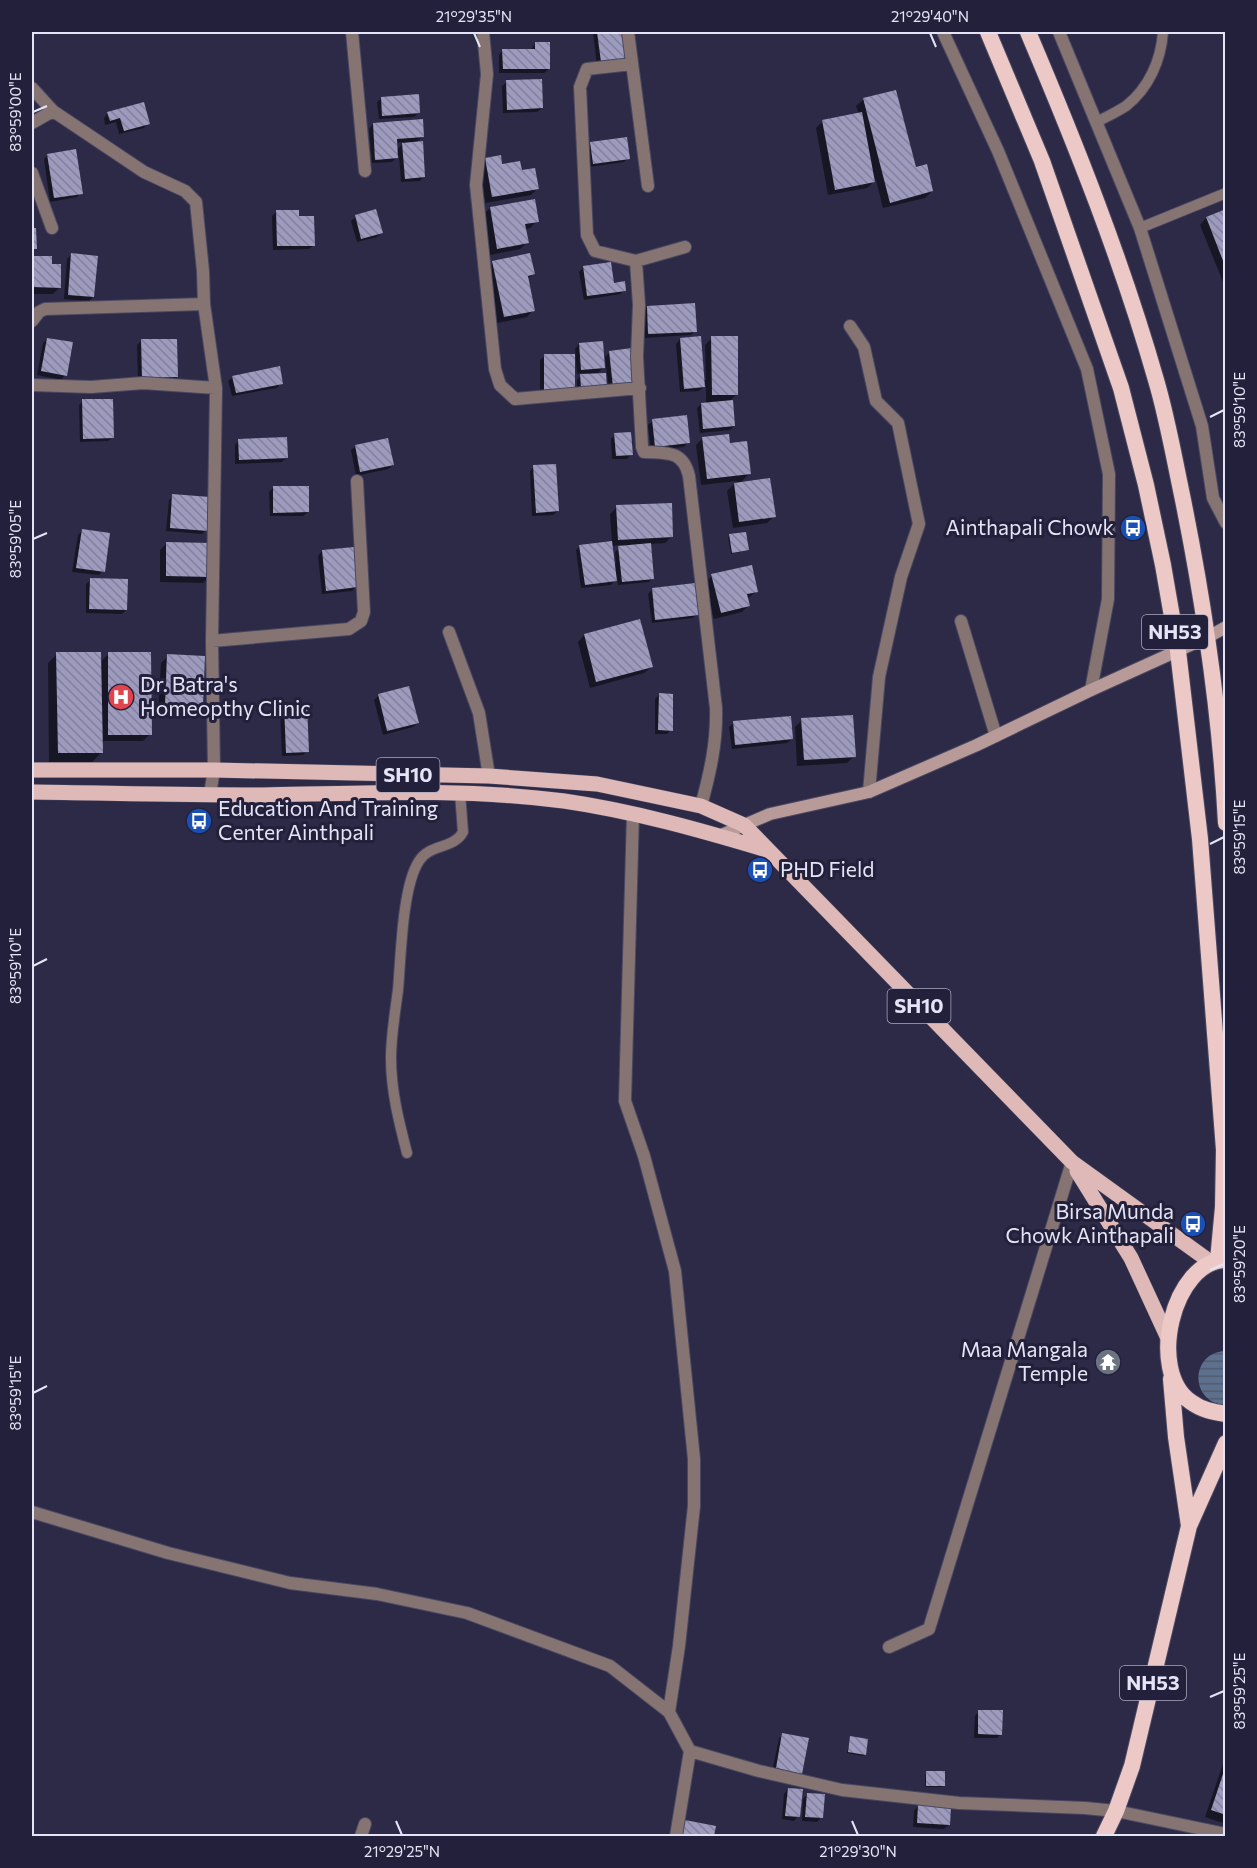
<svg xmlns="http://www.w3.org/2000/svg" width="1257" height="1868" viewBox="0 0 1257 1868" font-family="Commissioner,sans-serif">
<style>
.water{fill:url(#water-rules)}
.shadow{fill:#0007;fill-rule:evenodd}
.building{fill:url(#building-back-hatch)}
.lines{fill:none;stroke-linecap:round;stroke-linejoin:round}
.service-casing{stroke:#4a4862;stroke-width:12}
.minor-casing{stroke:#4a4862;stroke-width:14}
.secondary-casing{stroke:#4a4862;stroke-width:14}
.primary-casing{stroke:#4a4862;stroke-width:16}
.trunk-casing{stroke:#4a4862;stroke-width:18}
.service{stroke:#867472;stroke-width:10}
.minor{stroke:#867472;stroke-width:12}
.secondary{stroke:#b89b99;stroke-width:12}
.primary{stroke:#deb9b7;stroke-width:15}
.trunk{stroke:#ecc8c6;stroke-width:16}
.ticks{fill:none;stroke:#e5e4f6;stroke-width:2}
.labels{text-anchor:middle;stroke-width:6;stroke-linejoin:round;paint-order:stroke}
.shield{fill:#23203b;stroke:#aba9be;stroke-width:1.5}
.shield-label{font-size:20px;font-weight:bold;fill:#e5e4f6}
.poi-label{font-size:21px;fill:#e5e4f6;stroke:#23203b;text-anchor:end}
.neatline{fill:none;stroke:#e5e4f6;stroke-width:2}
.ticks-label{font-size:15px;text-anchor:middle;fill:#e5e4f6}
</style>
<defs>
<pattern id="water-rules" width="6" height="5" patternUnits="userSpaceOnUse" patternTransform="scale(1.5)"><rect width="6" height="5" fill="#5d708e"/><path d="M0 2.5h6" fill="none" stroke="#515a6c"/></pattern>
<pattern id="building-back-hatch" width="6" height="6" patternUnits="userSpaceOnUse" patternTransform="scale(1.5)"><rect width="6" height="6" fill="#9c9abd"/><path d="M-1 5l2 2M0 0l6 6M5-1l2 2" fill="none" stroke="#82809a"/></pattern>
</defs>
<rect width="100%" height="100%" fill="#2c2a46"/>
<path class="water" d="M1225,1351v54c-35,-2 -36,-52 0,-54z"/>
<path class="shadow" d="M593,32h28l3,27 -27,7z
M535,43l14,26 -5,4h-45v-18l4,-5h28z
M507,82l35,26 -5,4 -34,1 -1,-27z
M895,92l20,77 17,22 -7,7 -42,10 -7,-28 -9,8 -39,7 -12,-67 7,-7 36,-7 -3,-8 7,-6z
M382,98l36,15 -4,4 -35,2 -2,-17z
M108,113l40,10 -4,5 -25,6 -3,-12 -11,3 -1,-7z
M373,124l49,13 -6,6 8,33 -4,5 -19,1 -2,-27 -7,7 -20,1 -3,-34zM404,142l-8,9 -1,-8z
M591,144l37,14 -4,4 -35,5 -3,-19z
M48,155l33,38 -4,4 -27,5 -6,-43z
M486,159l35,13 17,16 -7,7 -46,8 -6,-37z
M490,208l47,13 -7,7 -5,1 2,14 -7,6 -30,6 -7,-40z
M277,211l20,6 17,28 -5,4 -36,1 -1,-34z
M1226,211v70l-3,1 -23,-57 6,-7z
M356,217l25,16 -4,4 -20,5 -6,-21z
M71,255l22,42 -4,4 -25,-2 3,-40z
M32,257h18v8l10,22 -7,7h-21z
M493,263l40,11 -6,6 6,30 -6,7 -30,6 -11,-53z
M583,268l42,22 -5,4 -36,6 -5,-28z
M648,307l47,24 -4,4 -46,3 -2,-27z
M712,338l25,56 -6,6 3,26 -4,4 -30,3 -3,-25 4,-4h5v-19l-7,6 -19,1 -4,-48 4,-5 23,41h3l-1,-35z
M47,339l18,36 -4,5 -24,-5 6,-32z
M141,341l36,36 -4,4h-35l-1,-36z
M579,344l24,24 -26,24v-12l6,-7 -6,1 -2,-25z
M610,352l25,31 -26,7 -4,-33z
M545,356h28l-33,40v-36z
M233,377l48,6 -4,5 -45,8 -4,-15z
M83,401l30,36 -5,4 -28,1 -1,-37z
M653,421l35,21 -4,5 -33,3 -3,-25z
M615,435l16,19 -4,5h-15l-1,-20z
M703,438l26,7 20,29 -10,10 35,32 -7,7 -34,5 -6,-37 10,-10 -36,4 -5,-40z
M239,440l47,18 -4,4 -47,2v-19z
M356,446l37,19 -5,4 -32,7 -5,-26z
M534,467l24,44 -5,4 -21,1 -2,-45z
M273,488l35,24 -5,4h-33l-1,-24z
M173,496l33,34 -4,4 -36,-3 3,-31z
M617,507l55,29 -7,7 -16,1 4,34 -4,4 -31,3 -1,-7 -6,7 -30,3 -5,-38 4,-4 32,-4 -2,-28zM622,545l-7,7 1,12 -3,1 -2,-19z
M82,531l21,40 -4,4 -27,-3 6,-37z
M730,536l17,14 -16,4 -3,-17z
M167,543l43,33 -7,7 -43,-1v-32z
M322,551l34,36 -4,4 -30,3 -4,-38z
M712,576l45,15 -10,8 2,6 -7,7 -28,7 -9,-36z
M91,580l35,30 -4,4 -36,-1v-29z
M652,590l45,24 -4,4 -41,5 -4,-29z
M584,635l67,32 -7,6 -54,15 -12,-46z
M57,654l43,8 9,-8 41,80 -7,7h-41v11l-10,10h-43l-1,-99z
M168,656l33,50 -7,7 -36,-2 3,-48z
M659,695l12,35 -4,4h-12v-35z
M378,696l39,27 -4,4 -30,8 -9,-35z
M284,707l23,44 -4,4 -21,1 -2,-45z
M802,720l52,36 -7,7 -50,3 -2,-39z
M734,723l58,16 -5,4 -55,6 -3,-22z
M979,1711l22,23 -4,4h-23l1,-22z
M783,1734l18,39 -4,4 -25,-5 7,-33z
M850,1738l15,16 -2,2 -16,-3z
M1226,1755v69l-21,-7z
M927,1773l17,12 -2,2h-17v-12z
M788,1789l10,27 -4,5 -12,-2 2,-25z
M808,1794l13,23 -4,5 -15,-1 1,-22z
M918,1806l31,19 -5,4 -31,-2 1,-16z"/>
<path class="building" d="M597,32h25l4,27 -25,3z
M535,42h15v27h-47l-1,-20h33z
M542,79l1,29 -36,2 -1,-30z
M896,90l20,77 11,-3 6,27 -43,12 -27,-105z
M419,94l1,19 -38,3 -1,-19z
M144,102l6,22 -26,7 -4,-13 -10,3 -3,-9z
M862,112l13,70 -40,8 -13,-70z
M423,119l1,18 -27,2 1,19 -23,2 -2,-37z
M627,137l3,22 -37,5 -3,-22z
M423,141l2,36 -20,2 -3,-36z
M76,149l7,45 -29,4 -7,-44z
M501,155l1,9 18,-3 2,9 13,-2 4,21 -47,8 -7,-39z
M535,199l4,23 -14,2 4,19 -32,6 -7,-42z
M376,209l7,24 -22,6 -6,-24z
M1226,209v57h-1l-19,-49z
M276,210h23v6h15l1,30h-38z
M32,228h4l1,21h-5z
M71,253l27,3 -4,41 -26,-2z
M530,253l5,21 -7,2 7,35 -31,6 -12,-56z
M32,256h20v8h9v24l-29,-1z
M611,262l3,21 11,-2 1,10 -39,5 -4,-30z
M695,303l2,29 -49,2 -1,-28z
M701,336l4,51 -21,2 -4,-51z
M711,336h27v59h-26z
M47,338l26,4 -6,34 -26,-5z
M141,339h36l1,38 -36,1z
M603,341l2,27 -24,2 -2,-27z
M632,348l5,36 -24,3 -4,-36z
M544,354h31v38h-31z
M280,366l3,18 -47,9 -4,-17z
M606,373l1,14 -26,1 -1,-14z
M82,399h31l1,39 -31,1z
M733,400l2,26 -32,3 -2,-26z
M687,415l3,28 -35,4 -3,-28z
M631,432l2,23 -17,1 -2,-23z
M729,434l1,9 17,-2 4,33 -44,5 -5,-42z
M287,437l1,21 -49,2 -1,-21z
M388,438l6,27 -34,7 -5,-27z
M556,464l3,47 -23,2 -3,-48z
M770,478l6,39 -37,5 -5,-39z
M273,486h36v26l-36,1z
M172,494l38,3 -2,34 -38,-3z
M672,503l1,34 -55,3 -2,-35z
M82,529l28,4 -5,39 -29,-4z
M746,532l3,18 -17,3 -3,-19z
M612,541l5,40 -32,4 -6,-40z
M166,542l45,1v34l-45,-1z
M651,543l3,36 -32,3 -4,-36z
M354,547l4,40 -32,4 -4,-41z
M752,565l6,27 -11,2 3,12 -29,7 -10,-39z
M90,578l38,1 -1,31 -38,-1z
M695,583l4,32 -44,5 -3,-32z
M640,619l13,48 -57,15 -12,-48z
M56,652h45l2,101h-45z
M108,652h43l1,83h-44z
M167,654l38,2 -2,50 -38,-2z
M409,686l10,37 -32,8 -9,-37z
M659,693l14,1v37l-15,-1z
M307,704l2,48 -23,1 -2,-48z
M853,715l3,42 -52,3 -3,-42z
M791,716l2,23 -58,6 -2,-24z
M978,1710h25l-1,25 -24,-1z
M782,1733l27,5 -7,36 -26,-6z
M850,1736l18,3 -2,16 -18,-3z
M1225,1768h1v47l-15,-5z
M926,1771h19v15h-19z
M788,1788l15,1 -3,28 -15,-1z
M807,1793l18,1 -2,24 -18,-1z
M918,1805l33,2 -1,18 -33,-2z
M685,1820l31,6 -2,10h-32z"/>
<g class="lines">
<g class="service-casing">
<path id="service" d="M1097,122c9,-5 20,-10 29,-16 23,-18 35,-46 37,-74
M1140,228l86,-35
M407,1153c-8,-31 -16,-62 -16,-95 0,-22 4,-45 7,-68 3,-33 4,-103 21,-129 10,-17 35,-12 44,-29l-3,-39"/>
</g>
<g class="minor-casing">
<path id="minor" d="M352,32l13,139
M483,32l4,42 -11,111 19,184 5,16 15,14 125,-11
M628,32l20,154
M943,32l55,119 89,218 22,105 -1,125 -17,91
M1059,32l81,196 62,198 11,72 13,25
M632,64l-45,5 -7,18 7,148 8,16 41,10
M32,88l21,23 91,61 41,19 11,11 7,69 1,33 12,84 -4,253 2,129 -4,24
M32,123l21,-12
M32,173l20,55
M685,247l-49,14 3,44 -2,52 5,90 2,5c22,1 39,-2 45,24l27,232c1,35 -6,65 -15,98
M32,321l7,-9 6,-3 159,-5
M850,326l14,21 12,54 22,22 21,101 -18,53 -22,100 -10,115
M32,385l59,2 52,-4 73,5
M961,621l35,115
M449,632l30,81 10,63
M212,641l137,-12 12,-8 3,-9 -7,-131
M633,813l-8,288 19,55 31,115 19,188v47l-15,140 -10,66
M32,1512l136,41 122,30 87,11 90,19 143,53 59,46 21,39 69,20 83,19 117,13 126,5 31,3 110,23
M889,1647l40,-18 143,-467
M361,1836l4,-12
M676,1836l14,-85"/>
</g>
<g class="secondary-casing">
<path id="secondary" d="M719,836l51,-22 99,-22 108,-47 114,-55 117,-53 18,-10"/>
</g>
<g class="primary-casing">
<path id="primary" d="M32,770h182l275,6 108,8 104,22 43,19 328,337 140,101
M32,792c77,1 154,3 232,3 100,-2 200,-7 300,6 69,10 136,29 203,49
M1077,1171l54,87 36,78"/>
</g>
<g class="trunk-casing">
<path id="trunk" d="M988,32l54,129 79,227 25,97 17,80 15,86 22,188 24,311 -1,57 -5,53
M1028,32c48,113 94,229 128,348 11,37 18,77 26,115 22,108 38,217 44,328
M1226,1260c-53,0 -80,112 -35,142 11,8 22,10 35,12
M1171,1379l5,58 13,89
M1104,1836l12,-25 16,-45 57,-240 37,-83"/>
</g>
<use href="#service" class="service"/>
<use href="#minor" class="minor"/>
<use href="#secondary" class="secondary"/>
<use href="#primary" class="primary"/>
<use href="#trunk" class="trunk"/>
</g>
<path class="ticks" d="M474,33l6,14M930,33l6,14M33,112l14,-6M1210,417l14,-7M33,539l14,-6M1210,844l14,-7M33,966l14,-7M1210,1270l14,-6M33,1393l14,-7M1210,1697l14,-6M396,1821l6,14M852,1821l6,14"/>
<defs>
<g id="bus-disc" transform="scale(1.35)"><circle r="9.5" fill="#1a4fb4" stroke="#23203b"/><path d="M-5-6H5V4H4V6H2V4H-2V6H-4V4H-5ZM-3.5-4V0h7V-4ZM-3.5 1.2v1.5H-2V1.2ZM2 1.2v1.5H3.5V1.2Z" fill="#fff"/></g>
<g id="hospital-disc" transform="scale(1.35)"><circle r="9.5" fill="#e0444e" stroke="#23203b"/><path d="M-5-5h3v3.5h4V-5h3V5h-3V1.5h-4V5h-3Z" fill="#fff"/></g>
<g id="temple-disc" transform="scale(1.35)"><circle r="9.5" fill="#6b7280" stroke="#23203b"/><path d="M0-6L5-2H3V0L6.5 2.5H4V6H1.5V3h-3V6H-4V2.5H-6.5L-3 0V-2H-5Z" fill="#fff"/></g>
</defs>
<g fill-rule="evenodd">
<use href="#bus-disc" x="1133" y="528"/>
<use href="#hospital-disc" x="121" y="697"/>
<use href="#bus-disc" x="199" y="821"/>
<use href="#bus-disc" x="760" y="870"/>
<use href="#bus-disc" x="1193" y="1224"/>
<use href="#temple-disc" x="1108" y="1362"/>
</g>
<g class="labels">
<g class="shield">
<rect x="1142" y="615" width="66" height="34" rx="4.5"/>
<rect x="376.5" y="758" width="63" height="34" rx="4.5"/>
<rect x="887.5" y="989" width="63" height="34" rx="4.5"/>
<rect x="1120" y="1666" width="66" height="34" rx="4.5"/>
</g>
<g class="shield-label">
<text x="1175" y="639">NH53</text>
<text x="408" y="782">SH10</text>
<text x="919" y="1013">SH10</text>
<text x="1153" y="1690">NH53</text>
</g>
<g class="poi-label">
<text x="1114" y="535">Ainthapali Chowk</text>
<text x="140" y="692" text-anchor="start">Dr. Batra's<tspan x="140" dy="24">Homeopthy Clinic</tspan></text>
<text x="218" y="816" text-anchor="start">Education And Training<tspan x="218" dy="24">Center Ainthpali</tspan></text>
<text x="780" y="877" text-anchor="start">PHD Field</text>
<text x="1174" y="1219">Birsa Munda<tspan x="1174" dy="24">Chowk Ainthapali</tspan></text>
<text x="1088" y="1357">Maa Mangala<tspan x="1088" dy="24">Temple</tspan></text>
</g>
</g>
<rect width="1257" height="1868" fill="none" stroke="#23203b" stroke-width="66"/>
<rect x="33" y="33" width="1191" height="1802" class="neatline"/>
<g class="ticks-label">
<text x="474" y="22">21°29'35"N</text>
<text x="930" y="22">21°29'40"N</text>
<text transform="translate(16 112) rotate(-90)" y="5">83°59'00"E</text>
<text transform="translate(1240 410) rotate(-90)" y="5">83°59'10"E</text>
<text transform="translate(16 539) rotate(-90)" y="5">83°59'05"E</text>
<text transform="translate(1240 837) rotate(-90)" y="5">83°59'15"E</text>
<text transform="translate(16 966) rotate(-90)" y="5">83°59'10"E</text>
<text transform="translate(1240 1264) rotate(-90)" y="5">83°59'20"E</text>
<text transform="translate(16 1393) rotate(-90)" y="5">83°59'15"E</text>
<text transform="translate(1240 1691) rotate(-90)" y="5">83°59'25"E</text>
<text x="402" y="1857">21°29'25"N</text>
<text x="858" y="1857">21°29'30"N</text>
</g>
</svg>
